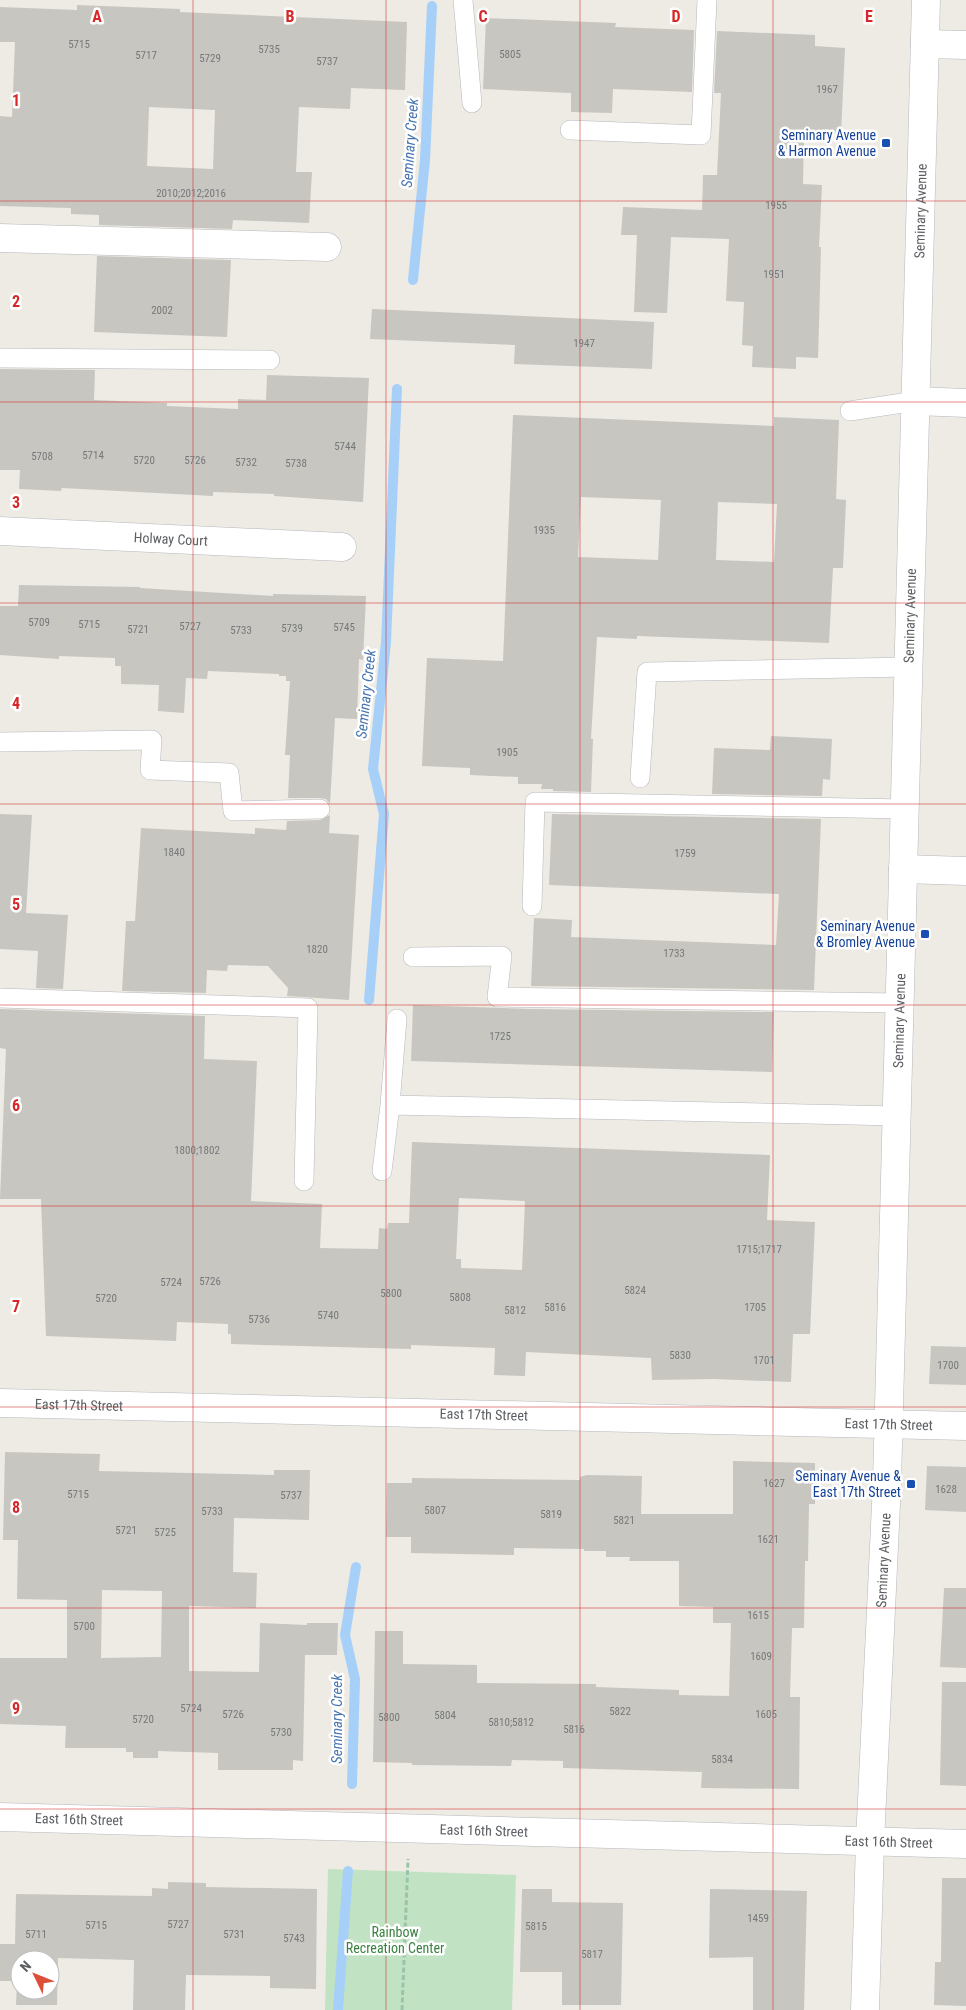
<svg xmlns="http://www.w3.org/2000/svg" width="966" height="2010" viewBox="0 0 966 2010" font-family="'Roboto Condensed',sans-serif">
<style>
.green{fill:#c1e3c3}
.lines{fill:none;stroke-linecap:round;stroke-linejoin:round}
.stream{stroke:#a7d0f9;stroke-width:10}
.building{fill:#c8c6c0;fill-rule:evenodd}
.service-casing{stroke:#b5b8bc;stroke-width:20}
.minor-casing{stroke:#b5b8bc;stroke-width:29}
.tertiary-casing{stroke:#b5b8bc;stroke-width:29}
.path{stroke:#9bc3a9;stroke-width:3;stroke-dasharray:5 2.5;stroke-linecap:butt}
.service{stroke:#fff;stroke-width:19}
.minor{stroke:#fff;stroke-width:28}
.tertiary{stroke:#fff;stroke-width:28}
.grid{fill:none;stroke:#d62828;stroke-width:1;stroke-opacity:0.55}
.transit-dot{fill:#1a4fb4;stroke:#fff;stroke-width:2}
.labels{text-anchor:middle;stroke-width:5;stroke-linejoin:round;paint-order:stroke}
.number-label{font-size:11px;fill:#76787a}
.transit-label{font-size:14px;fill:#164399;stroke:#fff;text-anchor:end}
.street-label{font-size:14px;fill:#5b5e62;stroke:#fff}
.park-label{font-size:14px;fill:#3b8242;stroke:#fff}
.water-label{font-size:15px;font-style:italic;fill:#4876b2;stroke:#fff}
.grid-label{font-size:16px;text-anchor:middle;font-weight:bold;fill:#d62828;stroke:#fff;stroke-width:5;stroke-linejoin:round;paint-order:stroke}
</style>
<rect width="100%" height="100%" fill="#edebe3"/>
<path class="green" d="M328,1869l188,6 -4,135h-187z"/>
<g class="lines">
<path class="stream" d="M413,280l12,-120 7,-154
M369,1000l15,-186 -11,-45 13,-127 11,-253
M352,1784l3,-105 -10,-44 11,-68
M338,2010l10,-139"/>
</g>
<path class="building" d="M77,5l103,4v3l227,10 -2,68 -54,-2 -1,21 -51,-2 -3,65h16l-3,51 -76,-3 -1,9 -133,-4v-10l-28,-1v-6l-71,-2v-90l12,1 3,-75h-15v-35l77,3zM149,107l66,3 -2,59 -66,-3z
M486,18l130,5 -1,4 79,3 -2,62 -79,-3 -1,24 -41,-1v-19l-88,-4z
M717,31l98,4v11l30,2 -4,86 -37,-1 -1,51 19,1 -3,62h2l-2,78 -1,33 -22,-1v12l-44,-2 1,-21 -11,-1 2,-43 -18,-1 3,-62 -58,-2 -4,76 -33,-1 3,-77h-16l2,-28 79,3 1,-35h14l4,-82h-7z
M97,256l134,4 -4,77 -133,-5z
M372,309l282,13 -2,47 -138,-5 1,-19 -145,-6z
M0,369l95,1 -1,30 73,3v3l71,3v-10l28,1 1,-25 102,3 -6,124 -89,-6v-2l-61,-2v4l-151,-8 -1,3 -42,-2 1,-19h-20z
M513,415l261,11v-9l65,3 -3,79 10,1 -3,68h-10l-4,75 -192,-7v3l-40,-2 -6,102h2l-2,53 -38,-1v-2h-12l1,-5h-24v-7l-48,-2v-7l-48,-2 5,-108 76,3zM581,497l80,3 -3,60 -80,-3zM718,502l59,2 -3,58 -58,-2z
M19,585l121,2v1l133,8v-2l93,2 -3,64 -4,-1 -2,60 -22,-1 -5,86 -4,-5 -6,-1h-32l2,-43h-5l5,-74h-4v-5h-7v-2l-71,-3 -1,8 -21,-1 -2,35 -26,-2 1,-26 -38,-1v-18h-6v-8l-56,-2v3l-59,-4v-49h18z
M771,736l61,3 -2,41 -7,-1 -1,17 -110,-2 2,-46 56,2z
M0,814l32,1 -6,98 42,2 -5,74 -27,-1 2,-37 -38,-2z
M552,814l269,5 -7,171 -283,-4 3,-68 38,2 -1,17 205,8 3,-51 -230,-9z
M330,815l-1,18 30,2 -10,165 -62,-4 1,-8 -20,-22 -40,-1 -1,6 -20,-1 -1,23 -84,-2 4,-70h9l6,-93 114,6v-6l31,2 1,-9 33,-1z
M413,1005l118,4 243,3 -2,60 -361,-11z
M0,1009l205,7 -1,43 53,2 -6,140 71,3 -2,44 58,1 1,-21 8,1 1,-6h21l3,-81 358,13 -3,65 48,2 -5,112h-17l-2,48 -77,-3 -62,1 -1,-22 -125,-6 -1,24 -31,-1 1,-27 -84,-3v4l-180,-5v-10h-3v-10l-51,-2 -1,19 -130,-5 -5,-137h-41l6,-150 -6,-1zM459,1198l66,3 -3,69 -61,-2v-9h-5z
M931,1346l35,1v38l-37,-1z
M5,1452l95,2 -1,17 175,4v-5h36l-1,50 -75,-2 -1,54 24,1 -1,35 -67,-2v65l70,1 1,-49 47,2v-2h31l-1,32h-32l-2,106 -10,-1v10h-75v-17l-60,-2v7h-25v-6h-7v-4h-61l1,-22 -66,-2v-66h67v-58l-50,-1 1,-59h-15zM102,1590l60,1 -1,66 -60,1z
M733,1461l82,2v41h-6l-1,57h-3l-1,67h-12l-2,69h10l-1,92 -98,-1 1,-16 -139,-4v-7l-51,-1 -1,6 -99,-1v-2l-39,-1 2,-131h28v33l74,1v18l119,1v3l83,3v5l50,1 2,-73h-18v-16l-34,-1v-45h-50l1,-4h-24v-6h-22v-2l-70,-1v7l-103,-2v-16h-25l1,-54h25v-5l168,2v-3l7,-2 55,1 -1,38h92z
M927,1466l39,1v45l-41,-2z
M944,1588h22v80l-26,-1z
M942,1682h24v104l-26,-1z
M942,1878h24v128l-32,-1 1,-43h6z
M168,1882l38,1v4l111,2 -1,100 -46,-1v-12l-84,-1 -1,35h-52l1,-50 -76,-2 -1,47h-41l1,-24h-17v-37h15l1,-50 136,2v-8l16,1zM20,1960h30v30h-30z
M522,1889h30v13l71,1 -2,102h-59v-33h-42z
M710,1889l97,2 -3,119h-51v-53l-44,1z"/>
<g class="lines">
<g class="service-casing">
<path id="service" d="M463,0l9,103
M570,130l131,5 6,-135
M0,358l270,2
M850,411l66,-10
M0,742l152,-2 -2,30 79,3 4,38 87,-2
M640,778l7,-106 262,-5
M532,906l3,-104 370,7
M413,957l89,-1 -5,41 403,6
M0,998l308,10 -4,173
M397,1019l-7,86 507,11
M382,1171l8,-66"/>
</g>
<g class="minor-casing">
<g id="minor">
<path d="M925,44l41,1"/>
<path d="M0,238l327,9"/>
<path d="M916,401l50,2"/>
<path id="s1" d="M0,531l342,16"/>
<path d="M903,869l63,2"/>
<path id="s2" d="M0,1403l966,23"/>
<path id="s3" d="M0,1817l966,27"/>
</g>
</g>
<g class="tertiary-casing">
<g id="tertiary">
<path id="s4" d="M865,2010l5,-168 17,-359 39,-1483"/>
</g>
</g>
<path class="path" d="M402,2010l6,-151"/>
<use href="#service" class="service"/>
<use href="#minor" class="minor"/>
<use href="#tertiary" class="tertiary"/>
</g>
<path class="grid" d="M193,0v2010M386,0v2010M580,0v2010M773,0v2010M0,201h966M0,402h966M0,603h966M0,804h966M0,1005h966M0,1206h966M0,1407h966M0,1608h966M0,1809h966"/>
<g class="transit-dot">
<rect x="881" y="138" width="10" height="10" rx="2.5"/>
<rect x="920" y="929" width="10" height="10" rx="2.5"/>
<rect x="906" y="1479" width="10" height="10" rx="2.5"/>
</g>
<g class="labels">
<g class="number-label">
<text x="79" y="48">5715</text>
<text x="269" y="53">5735</text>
<text x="510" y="58">5805</text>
<text x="146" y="59">5717</text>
<text x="210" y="62">5729</text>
<text x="327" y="65">5737</text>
<text x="827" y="93">1967</text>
<text x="191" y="197">2010;2012;2016</text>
<text x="776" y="209">1955</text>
<text x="774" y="278">1951</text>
<text x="162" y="314">2002</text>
<text x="584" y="347">1947</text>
<text x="345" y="450">5744</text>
<text x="93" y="459">5714</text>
<text x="42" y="460">5708</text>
<text x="144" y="464">5720</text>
<text x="195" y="464">5726</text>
<text x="246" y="466">5732</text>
<text x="296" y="467">5738</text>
<text x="544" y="534">1935</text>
<text x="39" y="626">5709</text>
<text x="89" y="628">5715</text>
<text x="190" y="630">5727</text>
<text x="344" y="631">5745</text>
<text x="292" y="632">5739</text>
<text x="138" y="633">5721</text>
<text x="241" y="634">5733</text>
<text x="507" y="756">1905</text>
<text x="174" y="856">1840</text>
<text x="685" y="857">1759</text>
<text x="317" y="953">1820</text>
<text x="674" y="957">1733</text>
<text x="500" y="1040">1725</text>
<text x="197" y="1154">1800;1802</text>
<text x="759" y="1253">1715;1717</text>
<text x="210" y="1285">5726</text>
<text x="171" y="1286">5724</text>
<text x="635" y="1294">5824</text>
<text x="391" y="1297">5800</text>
<text x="460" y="1301">5808</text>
<text x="106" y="1302">5720</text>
<text x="555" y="1311">5816</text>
<text x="755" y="1311">1705</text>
<text x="515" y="1314">5812</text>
<text x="328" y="1319">5740</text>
<text x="259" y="1323">5736</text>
<text x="680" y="1359">5830</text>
<text x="764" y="1364">1701</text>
<text x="948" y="1369">1700</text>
<text x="774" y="1487">1627</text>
<text x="946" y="1493">1628</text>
<text x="78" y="1498">5715</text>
<text x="291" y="1499">5737</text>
<text x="435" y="1514">5807</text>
<text x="212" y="1515">5733</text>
<text x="551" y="1518">5819</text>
<text x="624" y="1524">5821</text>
<text x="126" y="1534">5721</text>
<text x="165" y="1536">5725</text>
<text x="768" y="1543">1621</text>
<text x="758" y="1619">1615</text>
<text x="84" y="1630">5700</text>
<text x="761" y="1660">1609</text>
<text x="191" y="1712">5724</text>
<text x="620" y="1715">5822</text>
<text x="233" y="1718">5726</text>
<text x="766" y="1718">1605</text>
<text x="445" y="1719">5804</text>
<text x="389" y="1721">5800</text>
<text x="143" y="1723">5720</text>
<text x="511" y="1726">5810;5812</text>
<text x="574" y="1733">5816</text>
<text x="281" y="1736">5730</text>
<text x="722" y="1763">5834</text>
<text x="758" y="1922">1459</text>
<text x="178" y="1928">5727</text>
<text x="96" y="1929">5715</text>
<text x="536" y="1930">5815</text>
<text x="36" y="1938">5711</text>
<text x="234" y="1938">5731</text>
<text x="294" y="1942">5743</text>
<text x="592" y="1958">5817</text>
</g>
<g class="transit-label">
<text x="876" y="140">Seminary Avenue<tspan x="876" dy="16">&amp; Harmon Avenue</tspan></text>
<text x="915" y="931">Seminary Avenue<tspan x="915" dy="16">&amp; Bromley Avenue</tspan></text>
<text x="901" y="1481">Seminary Avenue &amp;<tspan x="901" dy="16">East 17th Street</tspan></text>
</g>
<g class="street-label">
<text dy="5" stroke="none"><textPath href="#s4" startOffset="1800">Seminary Avenue</textPath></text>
<text dy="5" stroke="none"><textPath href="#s1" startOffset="171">Holway Court</textPath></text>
<text dy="5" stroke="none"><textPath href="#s4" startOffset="1395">Seminary Avenue</textPath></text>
<text dy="5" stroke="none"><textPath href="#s4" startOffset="990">Seminary Avenue</textPath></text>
<text dy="5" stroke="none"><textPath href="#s2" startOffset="79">East 17th Street</textPath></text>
<text dy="5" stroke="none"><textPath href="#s2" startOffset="484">East 17th Street</textPath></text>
<text dy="5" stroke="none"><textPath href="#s2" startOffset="889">East 17th Street</textPath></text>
<text dy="5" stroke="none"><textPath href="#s4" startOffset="450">Seminary Avenue</textPath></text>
<text dy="5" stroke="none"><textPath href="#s3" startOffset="79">East 16th Street</textPath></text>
<text dy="5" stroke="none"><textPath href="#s3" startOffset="484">East 16th Street</textPath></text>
<text dy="5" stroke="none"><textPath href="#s3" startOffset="889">East 16th Street</textPath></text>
</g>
<g class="park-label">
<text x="395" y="1937">Rainbow<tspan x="395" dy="16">Recreation Center</tspan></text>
</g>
<g class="water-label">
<text transform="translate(410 143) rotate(-86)" y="5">Seminary Creek</text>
<text transform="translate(366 694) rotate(-84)" y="5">Seminary Creek</text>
<text transform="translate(337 1719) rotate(-90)" y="5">Seminary Creek</text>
</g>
</g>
<g class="grid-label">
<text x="97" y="22">A</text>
<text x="290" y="22">B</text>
<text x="483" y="22">C</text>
<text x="676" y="22">D</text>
<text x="869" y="22">E</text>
<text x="16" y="106">1</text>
<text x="16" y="307">2</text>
<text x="16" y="508">3</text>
<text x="16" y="709">4</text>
<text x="16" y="910">5</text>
<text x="16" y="1111">6</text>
<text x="16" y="1312">7</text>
<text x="16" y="1513">8</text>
<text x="16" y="1714">9</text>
</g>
<g transform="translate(35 1975) rotate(313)"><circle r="24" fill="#ffffff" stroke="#bdbfc0"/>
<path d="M0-4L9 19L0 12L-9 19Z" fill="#dd4f39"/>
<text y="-8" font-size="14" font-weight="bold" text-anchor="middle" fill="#5b5e62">N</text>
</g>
</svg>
